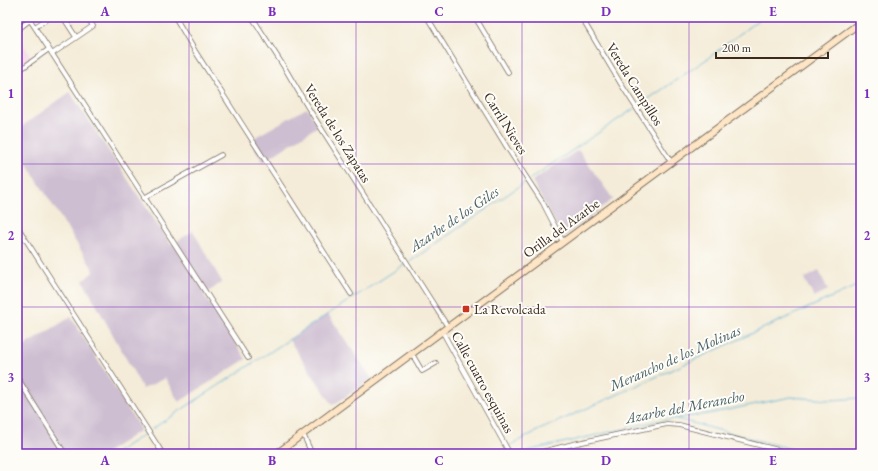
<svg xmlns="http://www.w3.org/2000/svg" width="878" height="471" viewBox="0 0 878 471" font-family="'EB Garamond',serif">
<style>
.built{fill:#f1d0e3}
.industrial{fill:#cebed1}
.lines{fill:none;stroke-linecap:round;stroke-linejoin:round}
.stream{stroke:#56aed3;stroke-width:1}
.street-casing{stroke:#7c6e5f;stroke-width:5.5}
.secondary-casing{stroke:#7c6e5f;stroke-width:8}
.street{stroke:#fff;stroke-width:4}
.secondary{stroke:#fde5c5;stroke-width:6}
.grid{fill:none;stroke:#7b2cbf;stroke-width:1;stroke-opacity:0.55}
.poi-dot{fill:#c8321e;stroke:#fdfcf7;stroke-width:1.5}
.labels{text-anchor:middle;stroke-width:4;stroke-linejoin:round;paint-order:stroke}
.street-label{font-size:14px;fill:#3b2a1e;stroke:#fdfcf7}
.poi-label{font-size:14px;fill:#3b2a1e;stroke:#fdfcf7;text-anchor:start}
.water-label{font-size:15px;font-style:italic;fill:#465f66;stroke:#fdfcf7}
.neatline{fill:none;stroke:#7b2cbf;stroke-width:1.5}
.grid-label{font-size:13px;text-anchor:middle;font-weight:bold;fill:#7b2cbf}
</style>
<rect width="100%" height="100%" fill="#fdfcf7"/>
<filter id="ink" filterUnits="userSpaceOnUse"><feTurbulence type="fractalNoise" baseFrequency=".025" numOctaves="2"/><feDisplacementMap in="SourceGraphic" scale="8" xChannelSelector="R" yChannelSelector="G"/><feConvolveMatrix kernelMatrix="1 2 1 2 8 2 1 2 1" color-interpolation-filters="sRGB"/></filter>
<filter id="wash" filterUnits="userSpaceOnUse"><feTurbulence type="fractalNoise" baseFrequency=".012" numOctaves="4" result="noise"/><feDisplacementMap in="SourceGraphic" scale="16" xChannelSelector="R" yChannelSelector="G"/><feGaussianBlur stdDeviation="0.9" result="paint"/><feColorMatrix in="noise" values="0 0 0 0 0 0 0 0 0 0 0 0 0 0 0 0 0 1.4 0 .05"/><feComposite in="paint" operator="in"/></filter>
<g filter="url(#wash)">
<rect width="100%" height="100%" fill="#f4ecd8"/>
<path class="built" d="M17,35l15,23 -15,13z"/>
<path class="industrial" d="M70,92l101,153 22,-14 29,51 -18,13 42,64 -67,43 -14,-24 -22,11 -60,-108 11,-10 -77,-123v-18z
M307,108l11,18 -55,36 -13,-22z
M578,150l35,49 -50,38 -31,-56z
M819,271l9,19 -14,7 -10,-18z
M328,314l44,65 -39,26 -44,-65z
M71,317l70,113 -37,24h-87v-75l3,-2 -3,-5v-22z"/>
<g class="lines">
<path class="stream" d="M638,106l69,-47 55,-42
M530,179l105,-71
M408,263l119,-82
M677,419l133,35
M152,429l253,-165
M507,447l30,-16 324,-147
M114,454l29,-19
M500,454l5,-5
M514,454l144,-33 49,-7 84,-17 39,3 31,-2"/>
</g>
</g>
<g filter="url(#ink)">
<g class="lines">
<g class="street-casing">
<path id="street" d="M63,17l13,20
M175,17l20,34 156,243
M252,17l34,53 21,36 141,221
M427,17l81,132 35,54 20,39
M475,17l33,55
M581,17l40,67 50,78
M17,22l4,5
M35,27l15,-10
M17,30l13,-10
M49,49l199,309
M52,54l41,-28 -6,-9
M17,72l32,-23 -21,-32
M144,198l77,-43
M17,226l146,228
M442,331l68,123
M412,354l10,17 14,-8
M17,377l48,77
M303,434l9,20
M534,454l39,-10 94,-20 12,1 115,29"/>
</g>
<g class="secondary-casing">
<path id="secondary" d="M276,454l585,-432"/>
</g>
<use href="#street" class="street"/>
<use href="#secondary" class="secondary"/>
</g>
</g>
<path class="grid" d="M189,17v437M356,17v437M522,17v437M689,17v437M17,164h844M17,307h844"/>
<rect class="poi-dot" x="462" y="305" width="8" height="8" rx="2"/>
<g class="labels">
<g class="street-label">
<text transform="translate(635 84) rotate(58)" y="5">Vereda Campillos</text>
<text transform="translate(506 123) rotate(58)" y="5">Carril Nieves</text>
<text transform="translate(338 133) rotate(58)" y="5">Vereda de los Zapatas</text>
<text transform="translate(561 228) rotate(-36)" y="5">Orilla del Azarbe</text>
<text transform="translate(483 382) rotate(61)" y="5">Calle cuatro esquinas</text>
</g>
<g class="poi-label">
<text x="474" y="314">La Revolcada</text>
</g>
<g class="water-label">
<text transform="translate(454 219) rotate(-34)" y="5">Azarbe de los Giles</text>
<text transform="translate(675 358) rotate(-24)" y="5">Merancho de los Molinas</text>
<text transform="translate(685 407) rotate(-11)" y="5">Azarbe del Merancho</text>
</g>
</g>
<rect width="878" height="471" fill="none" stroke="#fdfcf7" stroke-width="44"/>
<path d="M716 52v6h112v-6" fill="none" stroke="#3b2a1e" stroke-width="2"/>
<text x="722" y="52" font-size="12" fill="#3b2a1e" stroke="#fdfcf7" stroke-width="3" paint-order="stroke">200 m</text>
<rect x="22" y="22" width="834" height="427" class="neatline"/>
<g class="grid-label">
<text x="105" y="16">A</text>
<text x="272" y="16">B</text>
<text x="439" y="16">C</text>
<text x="606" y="16">D</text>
<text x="773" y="16">E</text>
<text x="11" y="98">1</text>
<text x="867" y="98">1</text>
<text x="11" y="240">2</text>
<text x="867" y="240">2</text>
<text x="11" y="382">3</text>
<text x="867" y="382">3</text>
<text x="105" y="465">A</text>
<text x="272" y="465">B</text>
<text x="439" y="465">C</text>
<text x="606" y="465">D</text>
<text x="773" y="465">E</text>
</g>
</svg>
